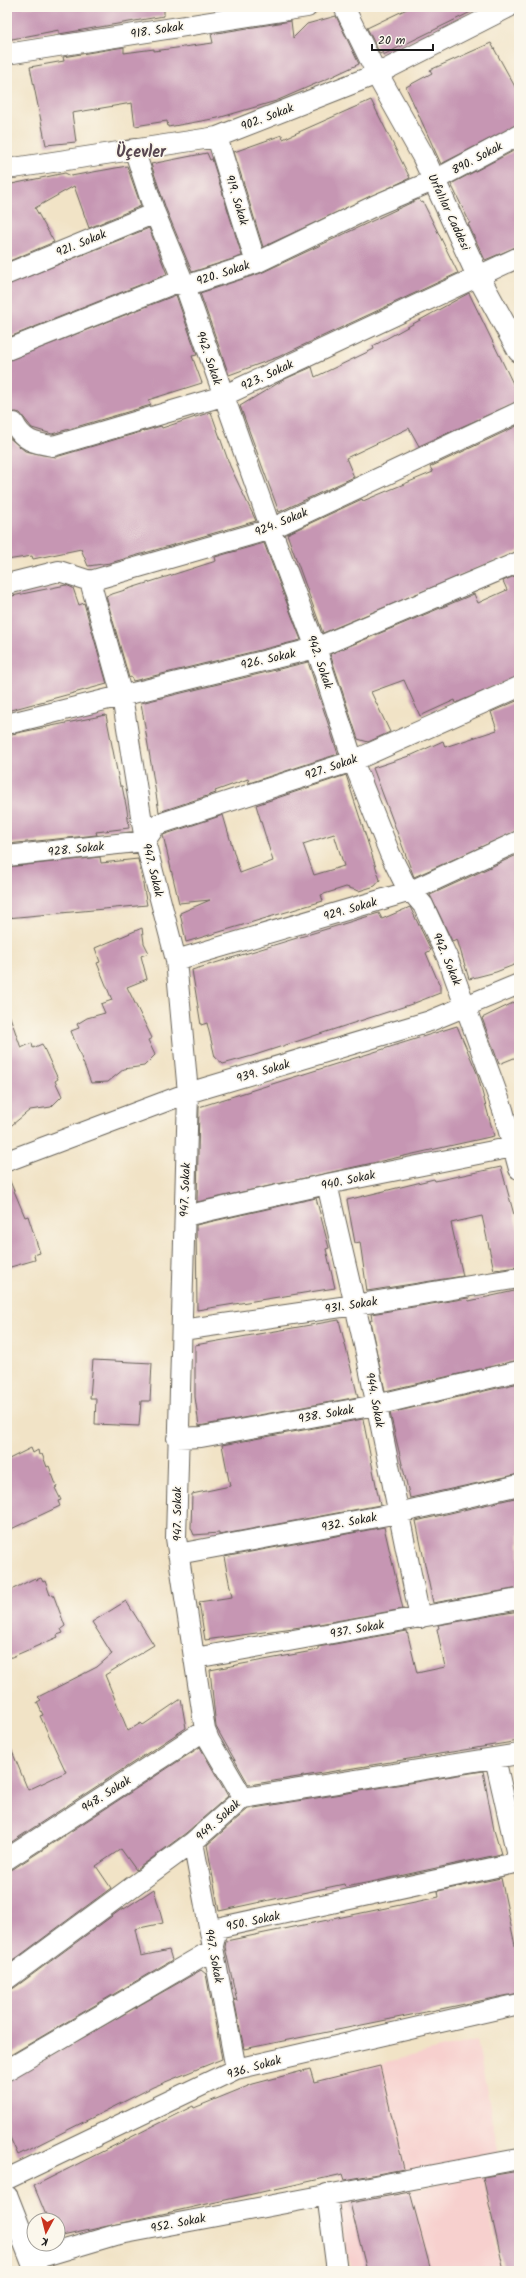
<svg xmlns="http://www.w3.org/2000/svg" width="526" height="2278" viewBox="0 0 526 2278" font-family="Kalam,sans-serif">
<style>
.built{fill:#f7d0ce}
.building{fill:#c696b3;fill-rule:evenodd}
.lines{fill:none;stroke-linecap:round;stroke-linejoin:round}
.street-casing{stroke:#676258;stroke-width:22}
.secondary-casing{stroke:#676258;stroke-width:24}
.street{stroke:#fff;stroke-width:20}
.secondary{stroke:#fff;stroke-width:22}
.labels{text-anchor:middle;stroke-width:3.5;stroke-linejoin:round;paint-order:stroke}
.street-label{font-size:12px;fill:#1c1c1c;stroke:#fbf7ec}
.district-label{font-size:16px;font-weight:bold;fill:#584751;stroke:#fbf7ec}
</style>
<rect width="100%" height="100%" fill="#fbf7ec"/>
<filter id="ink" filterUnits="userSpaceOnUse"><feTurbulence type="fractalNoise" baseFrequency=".025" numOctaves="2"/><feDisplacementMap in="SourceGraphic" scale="8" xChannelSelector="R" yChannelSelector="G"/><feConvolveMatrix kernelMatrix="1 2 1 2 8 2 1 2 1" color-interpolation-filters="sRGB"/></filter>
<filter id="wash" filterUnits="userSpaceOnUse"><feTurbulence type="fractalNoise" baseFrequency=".012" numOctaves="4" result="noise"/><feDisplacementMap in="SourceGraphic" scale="16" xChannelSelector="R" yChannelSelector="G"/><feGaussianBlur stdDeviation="0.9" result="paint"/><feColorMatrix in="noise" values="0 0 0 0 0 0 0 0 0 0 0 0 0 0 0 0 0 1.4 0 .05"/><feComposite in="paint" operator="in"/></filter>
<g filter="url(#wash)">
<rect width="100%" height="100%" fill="#f1e3c6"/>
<path class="built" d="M477,2040l22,115 -158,29 -20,-106z
M482,2175l19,96h-150l-14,-66z"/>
<g id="blocks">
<path class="building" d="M7,7h157v9l-105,18v-4l-52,10z
M411,7h70l-98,48v-3l-3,2 -13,-26z
M336,16l23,48 -30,14 -53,23 -58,17 -50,9 -1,-6 -32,5 -3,-23 -60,10 4,29 -30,3 -16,-78 34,-6 -1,-4 61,-10v6l30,-4v2l59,-8 -2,-9 80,-13 2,17 14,-14z
M491,43l28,51v30l-78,40 -35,-77 26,-14 -2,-3z
M371,100l39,78 -147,69 -29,-95 48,-17 1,4z
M519,148v98l-34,14 -17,-36 2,-1 -19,-39z
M207,153l3,7 2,-1 30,97 -50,16 -26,-63 -15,-45z
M127,166l14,40 -52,22 -15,-42 -39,22 19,34 -47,20v-77l58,-12 6,3z
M419,199l2,4 2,-1 35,71 -180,84 -49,18 -29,-82 61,-20z
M149,228l18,46 -160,64v-53z
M469,293l50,103v5l-100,45 -10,-18 -63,30 8,19 -75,35 -39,-106 45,-27 27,-12 3,10 59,-28 -1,-3z
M176,295l21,60 -5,1 10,27 -54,17 3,5 -99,29 -20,-6 -12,-15 -4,-1 -9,1v-52z
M211,412l19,54 26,55 -146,42 -22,3 -7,-17 -48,10 -1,-3 -25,4v-124l18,15 31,6 105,-31 1,2z
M519,425v126l-196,82 -36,-99 75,-35 1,2 70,-29 -3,-5z
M264,543l37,97 -168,41 -2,-4 -2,1 -23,-82 110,-35 -1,-4z
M519,574v102l-63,27 -1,-3 -35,16 -16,-36 -33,12 19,40 -22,10 -10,-3 -28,-85 144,-60 4,9 29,-13 -4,-9z
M66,585l7,3 6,17 5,-2 23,81 -100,27v-114z
M308,662l30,92 -89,29 -1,-4 -33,12 1,2 -57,19 -18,-109z
M519,700v130l-105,47 -41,-109 39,-13 31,-14 2,6 52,-17 -6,-18z
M106,715l14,71h2l5,24 2,18 -33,4 1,3 -90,9v-109z
M346,775l34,105 -5,6 -16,5 -13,-4 -25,8 2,6 -137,41 -6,-29 30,-13 -31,3 -16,-68 60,-20 17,58 33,-12 -17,-56zM334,834l10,32 -30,9 -11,-31z
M519,854v109l-23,9 -27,7 -12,-40 -5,2 -22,-46z
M100,857l1,6 37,-4 9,46 -140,13v-51z
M410,907l21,43 -5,3 14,33v7l-28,11 -160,52 -29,8 -8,-7 -8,-34 -6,2 -9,-55 187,-57 3,6z
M142,928l2,15 5,10 -8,3 6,23 -20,8 25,51 -4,2 7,15 -11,11 -20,3 -16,13 -17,1 -20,-52 8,-3 -2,-4 10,-6 18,-5 -4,-9 11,-4 -15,-37 3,-1 -5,-14z
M519,1000v56l-20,8 -17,-46z
M9,1014l12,34 11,-5 1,5 9,-4 16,35 -3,2 7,15 -11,11 -21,3 -23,19v-114z
M457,1026l20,47 17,63 -297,66 2,-95z
M501,1167l18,66v34l-25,3 -12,-54 -31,7 12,53 -96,15 -7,-49 -5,1 -8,-43 87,-21 1,2z
M7,1174l18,43 3,-1 12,37 -6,2 1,5 -28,8z
M316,1198l13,50 -3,1 9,39 -138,22 -1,-85z
M519,1290v70l-134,31 -15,-70 2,-1 -1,-6 97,-16 1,3z
M339,1320l19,77 -159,29 -4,-29v-52z
M93,1360l59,3 -2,38h-9l-2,25 -44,-2 1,-26h-6z
M519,1383v91l-109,24 -20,-85z
M363,1419l17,86 -161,30v-2l-25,2 -3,-7 1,-34 38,-8 -8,-41z
M31,1448l2,5 5,-3 1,5 3,-1 5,13 2,-1 8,21 -2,1 6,12 -3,1 2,5 -53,25v-71z
M519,1497v91l-86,15 -17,-82z
M384,1527l19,82 -95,17 -103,14 -6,-38 33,-5 -8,-40z
M35,1578l1,2 5,-2 2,4 2,-1 5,14 3,-1 12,32 -4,3 2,4 -6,2 1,2 -51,22v-67z
M126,1601l28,44 -49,30 23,56 13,-8 2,2 38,-26 5,29 -179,117v-106l21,51 38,-18 -26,-56 3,-1 -6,-13 4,-2 -3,-3 59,-30 15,-13 -20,-32z
M519,1611v130l-270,44 -33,-58 -6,-57 108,-20v-3l89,-16 10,42 28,-6 -8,-38 2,-1 -1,-3z
M200,1747l28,49 -42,37 -50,37 -15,-21 -25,17 15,22 -104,77v-95l6,-1z
M483,1771l11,59 7,24 -125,27 -31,6 -1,-3 -125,27 -12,-66 41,-36z
M501,1878l18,87v28l-275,56 -10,-50 3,2 -12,-54 1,-6 213,-44 -1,-6z
M154,1889l9,34 -28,6 6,27 28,-6 3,10 -165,97v-67l7,-2 109,-80 1,1z
M201,1970l5,4 16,85 -69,28 -135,68 -11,-24v-50z
M380,2066l24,103 -59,11 -2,-6 -285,63v-17h-10l-14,-34 159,-80 1,2 59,-24 57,-15 4,13z
M519,2171v100h-15l-21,-94z
M410,2192l21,79h-64l-17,-68z"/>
</g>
</g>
<g filter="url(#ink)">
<use href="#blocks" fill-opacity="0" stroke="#676258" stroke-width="1"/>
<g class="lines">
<g class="street-casing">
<path id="street" d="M344,7l33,67
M7,54l300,-47
M217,137l39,126
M134,149l21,64 30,73 86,243 45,119 37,113 37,93 15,30 18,21 25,54 55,151 16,59
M7,169l210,-32 160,-63 132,-67
M7,274l148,-61
M7,350l168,-67 10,3 71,-23 120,-58 59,-25 84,-45
M7,425l7,-2c9,18 20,20 39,23l170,-50 296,-139
M90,581l32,115 23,145 31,119 12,133 -12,445 29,192 4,10 34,58
M7,584l52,-13 31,10 181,-52 248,-117
M7,724l309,-76 203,-86
M7,856l138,-15 11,-16 197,-64 166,-74
M176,960l235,-69 108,-50
M7,1161l181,-68 242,-72 89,-37
M327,1184l39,169 54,265
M185,1216l142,-32 186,-37
M182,1330l173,-25 164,-27
M177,1438l24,-1 175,-32 143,-34
M178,1554l220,-41 121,-28
M195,1658l324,-59
M495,1758l24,106
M193,1842l43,227
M7,1859l198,-129
M7,1979l186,-137 50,-44 276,-44
M7,2070l205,-120 5,-22 302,-66
M7,2179l229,-110 283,-65
M327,2194l10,77
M31,2260l84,-25 404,-76"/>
</g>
<g class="secondary-casing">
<path id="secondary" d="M377,74l46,82 55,120 41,75
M7,2197l29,74"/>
</g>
<use href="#street" class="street"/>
<use href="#secondary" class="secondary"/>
</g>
</g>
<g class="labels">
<g class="street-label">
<text transform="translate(157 30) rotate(-9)" y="4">918. Sokak</text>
<text transform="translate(267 117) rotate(-21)" y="4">902. Sokak</text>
<text transform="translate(477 158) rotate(-28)" y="4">890. Sokak</text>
<text transform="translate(237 200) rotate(73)" y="4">919. Sokak</text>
<text transform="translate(449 212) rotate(65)" y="4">Urfalılar Caddesi</text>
<text transform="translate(81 243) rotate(-22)" y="4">921. Sokak</text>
<text transform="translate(223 273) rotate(-18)" y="4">920. Sokak</text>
<text transform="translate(209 358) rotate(71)" y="4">942. Sokak</text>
<text transform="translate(267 375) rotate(-25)" y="4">923. Sokak</text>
<text transform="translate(281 522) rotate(-22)" y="4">924. Sokak</text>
<text transform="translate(268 659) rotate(-13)" y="4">926. Sokak</text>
<text transform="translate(320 662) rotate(71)" y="4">942. Sokak</text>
<text transform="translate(331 767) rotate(-19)" y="4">927. Sokak</text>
<text transform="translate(76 849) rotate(-6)" y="4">928. Sokak</text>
<text transform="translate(153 870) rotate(76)" y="4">947. Sokak</text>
<text transform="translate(350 909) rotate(-16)" y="4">929. Sokak</text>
<text transform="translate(447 959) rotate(67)" y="4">942. Sokak</text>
<text transform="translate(263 1071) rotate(-16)" y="4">939. Sokak</text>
<text transform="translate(348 1180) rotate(-12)" y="4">940. Sokak</text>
<text transform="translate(185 1190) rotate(-88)" y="4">947. Sokak</text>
<text transform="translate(351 1305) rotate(-9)" y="4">931. Sokak</text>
<text transform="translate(375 1400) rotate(79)" y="4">944. Sokak</text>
<text transform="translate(326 1414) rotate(-10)" y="4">938. Sokak</text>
<text transform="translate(177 1514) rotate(-90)" y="4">947. Sokak</text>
<text transform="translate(349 1522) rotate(-11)" y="4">932. Sokak</text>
<text transform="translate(357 1629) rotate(-10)" y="4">937. Sokak</text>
<text transform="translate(106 1794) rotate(-33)" y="4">948. Sokak</text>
<text transform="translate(218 1820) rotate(-42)" y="4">949. Sokak</text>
<text transform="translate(253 1921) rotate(-12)" y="4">950. Sokak</text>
<text transform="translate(214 1956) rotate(79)" y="4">947. Sokak</text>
<text transform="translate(254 2067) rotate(-16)" y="4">936. Sokak</text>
<text transform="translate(178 2223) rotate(-11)" y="4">952. Sokak</text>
</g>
<g class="district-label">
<text x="141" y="157">Üçevler</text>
</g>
</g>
<rect width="526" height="2278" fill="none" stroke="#fbf7ec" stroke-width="24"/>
<g transform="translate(46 2232) rotate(187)"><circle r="19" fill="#fbf7ec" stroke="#a29f99"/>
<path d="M0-3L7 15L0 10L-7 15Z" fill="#c8321e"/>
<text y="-6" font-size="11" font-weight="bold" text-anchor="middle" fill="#1c1c1c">K</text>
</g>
<path d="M372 44v6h61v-6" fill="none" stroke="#1c1c1c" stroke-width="2"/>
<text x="378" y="44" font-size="12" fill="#1c1c1c" stroke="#fbf7ec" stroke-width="3" paint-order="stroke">20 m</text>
</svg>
